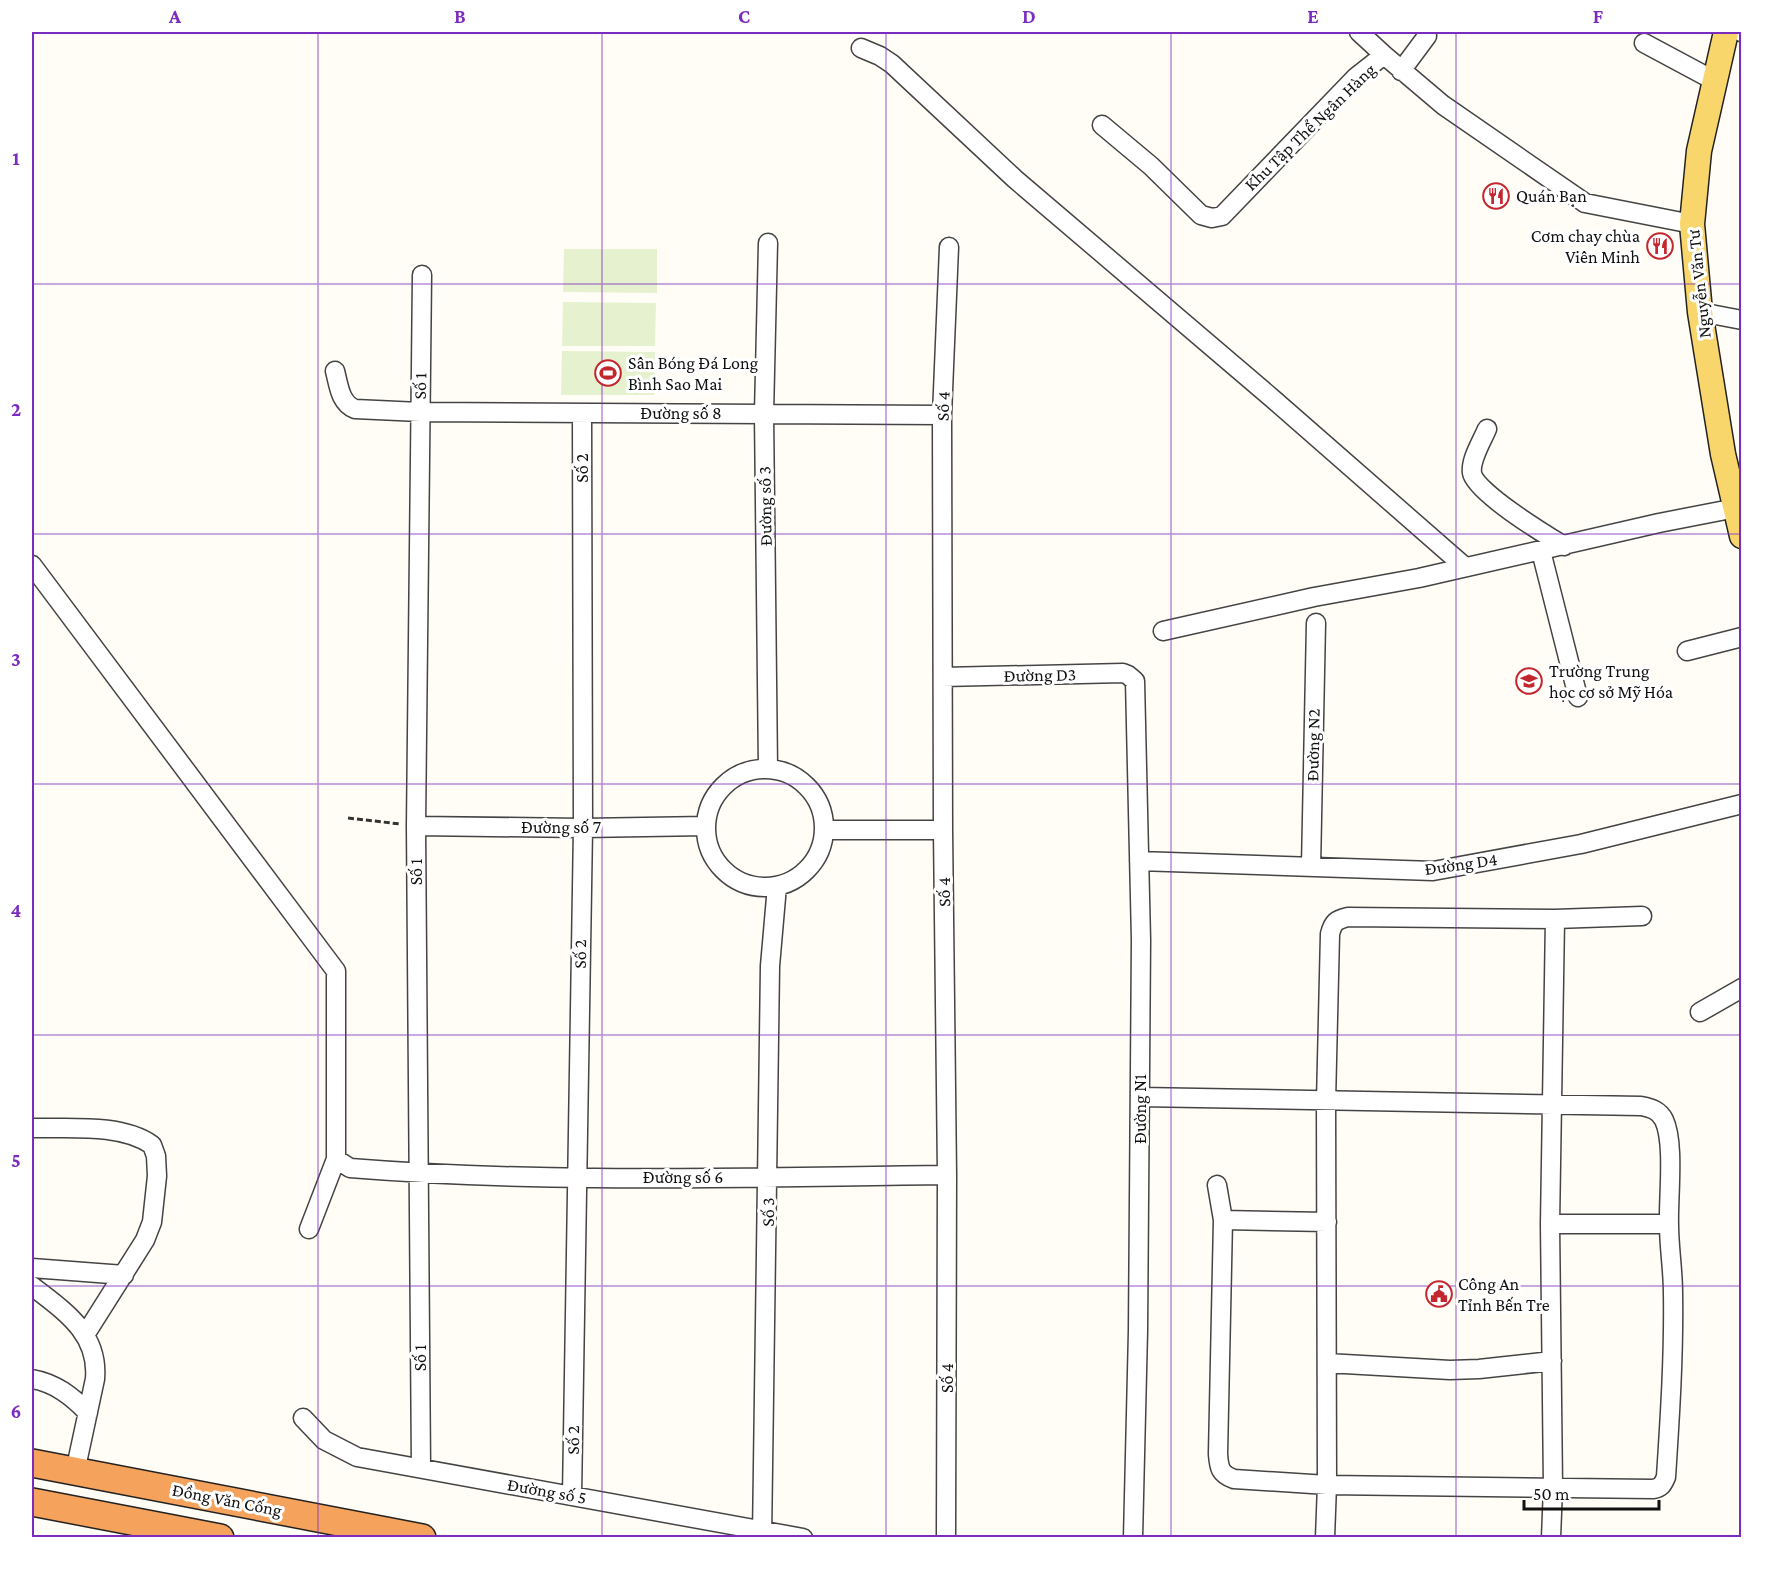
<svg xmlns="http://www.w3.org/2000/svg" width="1773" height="1569" viewBox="0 0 1773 1569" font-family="'Crimson Pro',serif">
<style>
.pitch{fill:#e6f2cf}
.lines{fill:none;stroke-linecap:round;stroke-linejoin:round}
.minor-casing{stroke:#444;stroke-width:21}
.major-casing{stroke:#222;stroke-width:27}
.highway-casing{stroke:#222;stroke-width:30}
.path{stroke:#333;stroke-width:3;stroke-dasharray:6 3;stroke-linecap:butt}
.minor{stroke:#fff;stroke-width:18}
.major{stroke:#f9d66b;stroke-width:24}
.highway{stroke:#f5a25d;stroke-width:27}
.grid{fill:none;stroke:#7b2cbf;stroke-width:1.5;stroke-opacity:0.55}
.labels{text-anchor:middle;stroke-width:6;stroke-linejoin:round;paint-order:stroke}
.street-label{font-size:18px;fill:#111;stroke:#fff}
.poi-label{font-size:18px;fill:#111;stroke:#fff;text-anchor:start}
.neatline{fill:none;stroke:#7b2cbf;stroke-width:2}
.grid-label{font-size:20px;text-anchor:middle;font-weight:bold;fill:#7b2cbf}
</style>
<rect width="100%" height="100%" fill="#fffdf5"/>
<path class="pitch" d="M564,249h93v44l-94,-1z
M563,302l93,1 -1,43h-93z
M562,351l93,1 -1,43h-93z"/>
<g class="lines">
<g class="minor-casing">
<path id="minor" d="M1359,32l25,23
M1741,32h1
M1644,43l71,38
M861,48l19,8 12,8 123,115 258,220 192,168
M1401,71l26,-35
M1102,125l49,41 50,49 11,3 10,-2 134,-139 28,-22 59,50 142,98 107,21
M768,243l-4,171 4,355
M1700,312l42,8
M335,371c4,15 5,32 20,38l65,3 522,3
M1487,429c-5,12 -17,31 -15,44 3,19 74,62 92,73
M1541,551l37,146
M32,565l304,406v188l14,9c198,16 398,9 597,7
M1163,631l151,-34 105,-19 240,-55 77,-15
M1687,651l55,-14
M943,677l180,-4 5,2 7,6 6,259 -3,391 -5,207
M706 828a59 59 0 1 1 118 0a59 59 0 1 1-118 0Z
M416,826l167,2 123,-2
M824,830h119
M1139,861l294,10 148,-27 161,-40
M1311,867l5,-244
M1700,1012l42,-24
M1140,1097l501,9c10,2 18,4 23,14 11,23 4,78 5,105 0,22 4,45 4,68 1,61 -3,123 -7,184 -3,7 -5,11 -13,12l-326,-4 -93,-6c-14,-5 -15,-11 -16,-25l5,-234 104,2
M32,1128c36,1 89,-5 120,17l4,11 1,20 -5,46 -7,18 -60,95
M1217,1185l6,35
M1550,1224h118
M309,1229l27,-70
M32,1268l92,7
M32,1286c32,25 67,47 63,93l-20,93
M1327,1363l123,7 29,-1 73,-8
M32,1379c23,4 40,17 56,34
M303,1418l21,22 33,17 446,81
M421,1468l-5,-642 6,-551
M572,1496l11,-668 -1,-415
M762,1538l8,-572 7,-80
M946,1538l1,-363 -4,-345 -1,-415 7,-168
M1325,1538l2,-53 -1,-383 4,-168c3,-12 6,-14 18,-17l207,2 87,-3
M1551,1538l2,-51 -3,-263 5,-305"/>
</g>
<g class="major-casing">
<path id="major" d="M1726,32l-27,119 -7,73 8,88 23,142 19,82"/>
</g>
<g class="highway-casing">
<path id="highway" d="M32,1463l390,75
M32,1502l188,36"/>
</g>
<path class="path" d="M348,818l52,6"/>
<use href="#minor" class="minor"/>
<use href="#major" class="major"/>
<use href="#highway" class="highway"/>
</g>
<path class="grid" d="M318,32v1506M602,32v1506M886,32v1506M1171,32v1506M1456,32v1506M32,284h1710M32,534h1710M32,784h1710M32,1035h1710M32,1286h1710"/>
<defs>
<g id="restaurant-ring" transform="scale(1.35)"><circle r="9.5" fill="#fff" stroke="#c4262e" stroke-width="1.5"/><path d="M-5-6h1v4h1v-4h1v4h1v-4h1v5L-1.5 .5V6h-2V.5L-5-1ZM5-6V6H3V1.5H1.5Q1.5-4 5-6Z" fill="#c4262e"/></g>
<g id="stadium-ring" transform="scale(1.35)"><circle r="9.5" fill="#fff" stroke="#c4262e" stroke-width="1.5"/><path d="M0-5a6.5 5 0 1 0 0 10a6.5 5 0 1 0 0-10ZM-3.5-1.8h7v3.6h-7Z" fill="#c4262e"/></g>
<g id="school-ring" transform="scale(1.35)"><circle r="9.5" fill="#fff" stroke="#c4262e" stroke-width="1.5"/><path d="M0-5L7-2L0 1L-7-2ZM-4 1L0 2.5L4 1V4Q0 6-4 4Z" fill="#c4262e"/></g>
<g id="civic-ring" transform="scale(1.35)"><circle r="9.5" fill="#fff" stroke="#c4262e" stroke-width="1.5"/><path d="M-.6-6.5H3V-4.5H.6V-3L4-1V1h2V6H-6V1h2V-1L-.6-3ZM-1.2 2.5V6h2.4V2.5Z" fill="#c4262e"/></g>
</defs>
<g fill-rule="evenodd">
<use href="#restaurant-ring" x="1496" y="196"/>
<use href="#restaurant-ring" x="1660" y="246"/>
<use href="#stadium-ring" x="608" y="373"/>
<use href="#school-ring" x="1529" y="681"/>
<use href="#civic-ring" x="1439" y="1294"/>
</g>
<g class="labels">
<g class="street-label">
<text transform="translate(1310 127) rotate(-44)" y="6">Khu Tập Thể Ngân Hàng</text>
<text transform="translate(1699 284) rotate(-96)" y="6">Nguyễn Văn Tư</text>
<text transform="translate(420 386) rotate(-89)" y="6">Số 1</text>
<text transform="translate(943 406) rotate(-88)" y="6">Số 4</text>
<text x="681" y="419">Đường số 8</text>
<text transform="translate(582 468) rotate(-90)" y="6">Số 2</text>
<text transform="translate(765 506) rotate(-91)" y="6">Đường số 3</text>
<text transform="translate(1040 675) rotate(-1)" y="6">Đường D3</text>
<text transform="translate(1313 745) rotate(-89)" y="6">Đường N2</text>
<text x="561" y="833">Đường số 7</text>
<text transform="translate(1461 864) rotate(-8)" y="6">Đường D4</text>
<text transform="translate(416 872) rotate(-90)" y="6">Số 1</text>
<text transform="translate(944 892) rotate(-91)" y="6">Số 4</text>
<text transform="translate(580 954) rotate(-89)" y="6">Số 2</text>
<text transform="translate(1140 1109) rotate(-90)" y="6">Đường N1</text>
<text x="683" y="1183">Đường số 6</text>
<text transform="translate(768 1212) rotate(-89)" y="6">Số 3</text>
<text transform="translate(420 1358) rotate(-90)" y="6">Số 1</text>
<text transform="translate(947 1378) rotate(-90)" y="6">Số 4</text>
<text transform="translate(573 1440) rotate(-89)" y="6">Số 2</text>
<text transform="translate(547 1491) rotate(10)" y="6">Đường số 5</text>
<text transform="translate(227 1500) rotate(11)" y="6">Đồng Văn Cống</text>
</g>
<g class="poi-label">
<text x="1516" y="202">Quán Bạn</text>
<text x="1640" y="242" text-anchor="end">Cơm chay chùa<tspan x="1640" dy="21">Viên Minh</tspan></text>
<text x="628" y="369">Sân Bóng Đá Long<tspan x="628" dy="21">Bình Sao Mai</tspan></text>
<text x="1549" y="677">Trường Trung<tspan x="1549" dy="21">học cơ sở Mỹ Hóa</tspan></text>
<text x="1458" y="1290">Công An<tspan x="1458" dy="21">Tỉnh Bến Tre</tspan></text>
</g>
</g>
<rect width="1773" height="1569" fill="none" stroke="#ffffff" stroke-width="66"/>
<path d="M1524 1500v9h135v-9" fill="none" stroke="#111111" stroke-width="3"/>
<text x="1533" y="1500" font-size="18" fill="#111111" stroke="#ffffff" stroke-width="4.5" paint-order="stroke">50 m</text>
<rect x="33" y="33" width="1707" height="1503" class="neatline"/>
<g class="grid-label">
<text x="175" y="23">A</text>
<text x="460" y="23">B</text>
<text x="744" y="23">C</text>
<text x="1029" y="23">D</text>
<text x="1313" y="23">E</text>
<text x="1598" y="23">F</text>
<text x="16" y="165">1</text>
<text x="16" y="416">2</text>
<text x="16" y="666">3</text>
<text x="16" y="917">4</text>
<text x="16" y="1167">5</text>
<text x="16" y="1418">6</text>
</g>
</svg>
